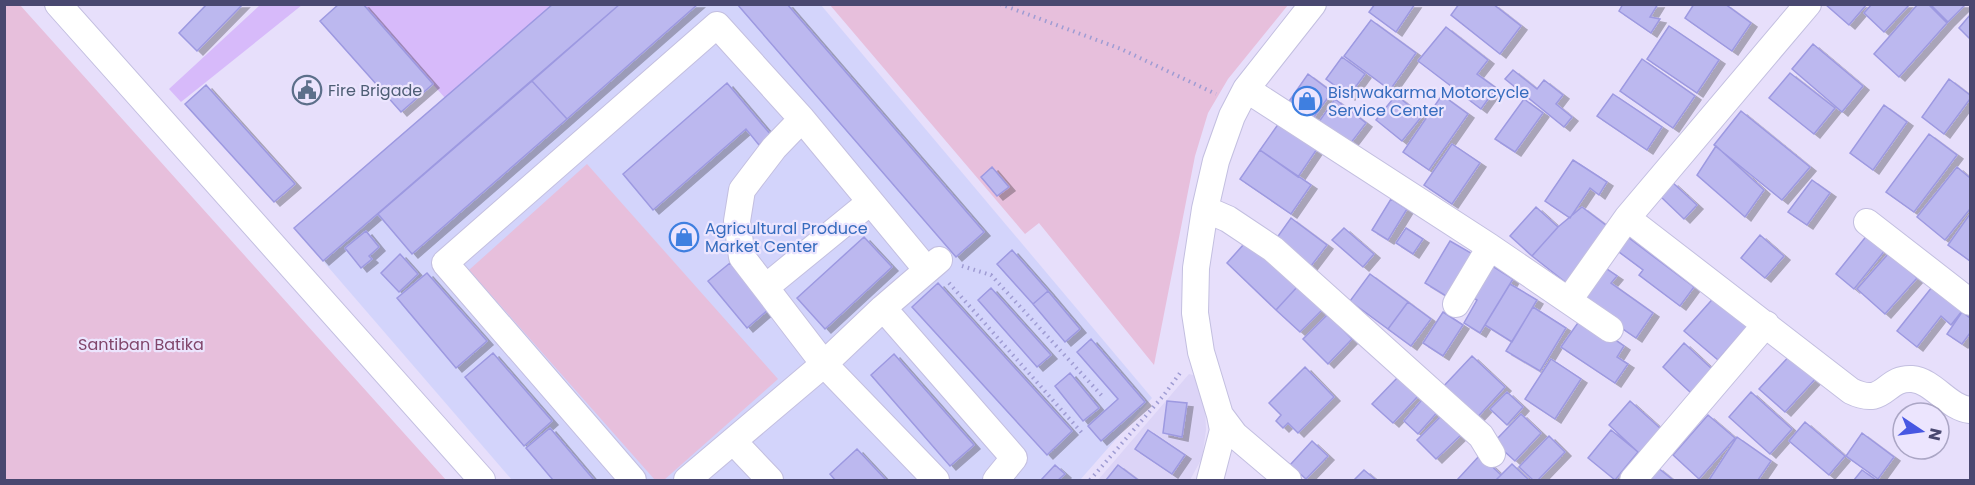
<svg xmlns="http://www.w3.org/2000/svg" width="1975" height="485" viewBox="0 0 1975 485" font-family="Poppins,sans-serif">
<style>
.residential{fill:#dcd4f7}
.commercial{fill:#d3d4fb}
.green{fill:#e7bfdc}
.sand{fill:#d7bafa}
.building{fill:#bcb8ef;stroke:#9d99e1;stroke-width:1.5;filter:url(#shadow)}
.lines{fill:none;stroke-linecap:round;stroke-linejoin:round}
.minor-casing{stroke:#c3bfe0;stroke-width:28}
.path{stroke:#9f9cd3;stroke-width:4;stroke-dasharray:1.5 4.5;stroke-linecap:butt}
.minor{stroke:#fff;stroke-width:26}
.labels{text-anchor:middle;stroke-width:4.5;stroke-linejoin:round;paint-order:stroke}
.service-label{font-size:16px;fill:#4e5e75;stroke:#ece5fe;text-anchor:start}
.shop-label{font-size:16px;fill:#366cbe;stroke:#ece5fe;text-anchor:start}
.park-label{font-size:16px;fill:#81466b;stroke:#ece5fe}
</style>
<defs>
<filter id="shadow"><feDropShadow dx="6" dy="4" stdDeviation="0" flood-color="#0004"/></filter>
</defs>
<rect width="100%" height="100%" fill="#e7dffb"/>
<path class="residential" d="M1189,374l8,2 8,29 1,25 -4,28 -12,22h-92z"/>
<path class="commercial" d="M620,5h201l331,393 -72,82h-568l-189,-219z"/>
<path class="green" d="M4,5h16l426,475h-441z
M830,5h458l-60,74 -20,34 -13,43 -41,209 -115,-142 -14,11z
M587,164l191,215 -114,101h-9l-186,-210z"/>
<path class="sand" d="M260,5h42l-121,97 -12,-13z
M363,5h190l-108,93z"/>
<path class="building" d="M207,4h36l-46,47 -18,-18z
M339,4h24l70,80 -32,28 -81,-91z
M553,4h67l-297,257 -29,-33z
M620,4h78l-131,115 -35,-38z
M737,4h50l197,228 -28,25z
M1375,4h40l-19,28 -27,-20z
M1459,4h34l28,22 -21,28 -49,-39z
M1623,4h35l-8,13 10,2 -9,14 -32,-22z
M1694,4h31l26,19 -19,28 -47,-33z
M1825,4h42l-18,21z
M1872,4h38l-26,28 -20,-19z
M1918,4h10l19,19 -48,54 -25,-23z
M1930,4h36l-18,18z
M1970,15v24l-11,-11z
M1371,20l45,33 -26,37 -46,-34z
M1669,26l50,34 -22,33 -50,-34z
M1446,27l42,33 -11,14 19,14 -15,21 -63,-48z
M1813,44l50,42 -21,26 -50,-43z
M1342,57l23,17 -16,22 -23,-17z
M1642,59l53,37 -22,32 -53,-37z
M1513,70l24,19 7,-9 19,15 -7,9 16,13 -8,10 -59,-48z
M1790,73l45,35 -21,26 -45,-36z
M1308,74l24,18 -23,32 -24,-17z
M1949,79l21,16v4l-26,35 -22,-17z
M532,81l35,38 -155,135 -34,-40z
M727,83l44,52 -12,10 -13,-16 -93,81 -30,-36z
M206,85l89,99 -21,18 -89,-98z
M1613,94l49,33 -15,23 -50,-34z
M1396,95l26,21 -20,25 -26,-21z
M1442,95l26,19 -39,56 -26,-18z
M1335,99l31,24 -19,25 -31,-22z
M1524,99l19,14 -28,39 -20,-13z
M1884,105l23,17 -34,48 -23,-17z
M1741,111l69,56 -28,33 -68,-55z
M1279,123l38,26 -19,28 -38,-27z
M1929,134l28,21 -43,57 -28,-20z
M1452,144l28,19 -28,41 -28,-19z
M1716,146l48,44 -19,27 -48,-42z
M1260,150l51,35 -20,29 -51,-35z
M1573,160l34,22 -8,13 -9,-7 -20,30 -25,-17z
M992,167l17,20 -12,9 -16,-19z
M1957,167l13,11v31l-25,31 -28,-23z
M1812,180l18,13 -23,32 -19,-13z
M1672,182l25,23 -13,14 -24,-23z
M1391,199l16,10 -19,31 -16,-10z
M1536,207l22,20 -26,29 -22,-20z
M1582,207l29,22 -42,56 -37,-29 26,-29z
M1970,214v47l-22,-16z
M1291,218l36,27 -16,21 -35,-27z
M1344,228l30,26 -11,13 -31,-27z
M1406,228l17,11 -10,15 -17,-11z
M366,231l13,16 -10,9 3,3 -11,9 -16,-20z
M1621,232l73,55 -14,19 -41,-31 4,-5 -32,-24z
M1868,234l18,15 -32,40 -18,-15z
M1760,235l24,21 -19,22 -24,-20z
M864,237l28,30 -67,62 -28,-31z
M1450,241l26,15 -25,43 -26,-16z
M1244,244l33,19 22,22 -23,25 -49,-47z
M1012,250l36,41 -15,13 -36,-40z
M1889,253l28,25 -32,36 -28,-25z
M400,254l18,20 -19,18 -18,-19z
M1486,262l27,17 -33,54 -16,-10 13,-23 -11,-7z
M730,263l39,46 -22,19 -39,-47z
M1601,265l16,11 -6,7 42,30 -17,25 -58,-40z
M427,273l60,68 -31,27 -59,-70z
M1370,274l38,28 -20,27 -38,-28z
M938,283l134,148 -25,24 -135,-148z
M1510,284l27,16 -25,42 -27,-17z
M1299,285l24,24 -23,23 -24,-22z
M1932,287l30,24 -11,14 -10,-9 -24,31 -20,-16z
M991,288l60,67 -14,12 -59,-67z
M1048,291l32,38 -15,13 -32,-38z
M1718,293l33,29 -33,38 -34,-29z
M1408,302l23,17 -20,27 -23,-17z
M1533,307l33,21 -26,43 -34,-20z
M1443,312l20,13 -20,31 -20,-13z
M1962,312l8,6v15l-8,11 -15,-10z
M1328,314l24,25 -24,25 -25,-25z
M1582,317l42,29 -7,11 11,7 -13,19 -54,-36z
M1091,339l54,63 -44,39 -13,-15 30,-27 -41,-47z
M1684,343l28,26 -21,24 -28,-26z
M1793,352l25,24 -33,36 -26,-23z
M493,353l59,68 -28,25 -59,-69z
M894,354l80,91 -24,21 -79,-91z
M1472,356l33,31 -31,34 -33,-32z
M1551,359l30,20 -26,40 -30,-20z
M1305,367l29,30 -36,36 -10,-10 -5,5 -7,-7 5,-6 -12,-12z
M1070,373l29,35 -16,13 -28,-35z
M1399,376l20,19 -26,28 -21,-19z
M1507,392l16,15 -16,18 -17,-16z
M1751,392l41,37 -22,25 -41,-37z
M1426,395l15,13 -23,26 -14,-13z
M1167,401l20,2 -5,34 -19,-4z
M1630,401l31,28 -22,24 -30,-28z
M1446,411l19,20 -29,28 -19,-19z
M1521,414l20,19 -26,28 -21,-19z
M1708,415l27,23 -36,41 -26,-24z
M1805,422l40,34 -16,19 -40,-34z
M550,428l44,52h-41l-27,-32z
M1148,430l37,25 -13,19 -37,-25z
M1611,430l27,22 -23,28 -27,-22z
M1862,433l32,24 -16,22 -32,-23z
M1549,436l16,16 -27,28h-5l-14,-13z
M1737,437l34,24 -13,19h-49z
M1312,441l16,15 -22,23 -16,-14z
M857,449l29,31h-51l-5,-6z
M1480,455l21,20 -5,5h-39z
M1512,464l17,16h-33z
M1055,465l10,9 -7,6h-17z
M1118,465l20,15h-32z
M1657,467l16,13h-27z
M1364,470l12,10h-22z
M1862,470l14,10h-22z"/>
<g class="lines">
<g class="minor-casing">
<path id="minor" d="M58,4l424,476
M1246,89l244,158 120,82
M802,119l-28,29 -32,42 -5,31 5,36 82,107 112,116
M1205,209l23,10 45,30 208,187 11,18
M1627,218l224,173c35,17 33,-14 61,-12 22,2 36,29 58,31
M1867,222l103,80
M766,287l104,-85
M1569,300l58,-82 181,-214
M1456,304l34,-57
M883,308l131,150 -18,22
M1220,415l15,20 53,45
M733,441l37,39
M633,480l-188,-217 272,-238 85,94 125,151
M687,480l137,-116 59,-56 56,-48
M1210,480l13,-50 -3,-15 -19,-63 -6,-39 1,-45 9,-59 11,-48 16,-45 14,-27 67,-85
M1633,480l133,-156"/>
</g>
<path class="path" d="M1000,4l121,45 95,45
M962,266l29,9 113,123
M949,283l133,150
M1090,480l74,-85 16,-22"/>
<use href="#minor" class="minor"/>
</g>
<defs>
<g id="civic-ring" transform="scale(1.5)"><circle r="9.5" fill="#ece5fe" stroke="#5c6f8a" stroke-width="1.5"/><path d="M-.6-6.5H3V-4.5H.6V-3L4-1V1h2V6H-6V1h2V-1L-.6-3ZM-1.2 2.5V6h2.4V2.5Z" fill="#5c6f8a"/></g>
<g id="shop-ring" transform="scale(1.5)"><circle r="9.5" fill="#ece5fe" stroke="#3f7fe0" stroke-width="1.5"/><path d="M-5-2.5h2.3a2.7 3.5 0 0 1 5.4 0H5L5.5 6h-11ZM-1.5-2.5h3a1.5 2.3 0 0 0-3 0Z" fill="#3f7fe0"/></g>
</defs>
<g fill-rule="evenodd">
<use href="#civic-ring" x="307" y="90"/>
<use href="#shop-ring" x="1307" y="101"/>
<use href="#shop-ring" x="684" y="237"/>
</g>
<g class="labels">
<g class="service-label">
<text x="328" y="96">Fire Brigade</text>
</g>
<g class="shop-label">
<text x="1328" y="98">Bishwakarma Motorcycle<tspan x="1328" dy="18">Service Center</tspan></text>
<text x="705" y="234">Agricultural Produce<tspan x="705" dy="18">Market Center</tspan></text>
</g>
<g class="park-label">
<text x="141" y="350">Santiban Batika</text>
</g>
</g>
<rect width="1975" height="485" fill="none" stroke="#494870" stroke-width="12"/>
<g transform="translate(1921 431) rotate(103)"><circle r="28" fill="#ece5fe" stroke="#aba6c5" stroke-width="1.5"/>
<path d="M0-4.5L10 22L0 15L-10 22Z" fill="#4757e2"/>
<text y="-9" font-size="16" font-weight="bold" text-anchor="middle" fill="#494870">N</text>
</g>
</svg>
